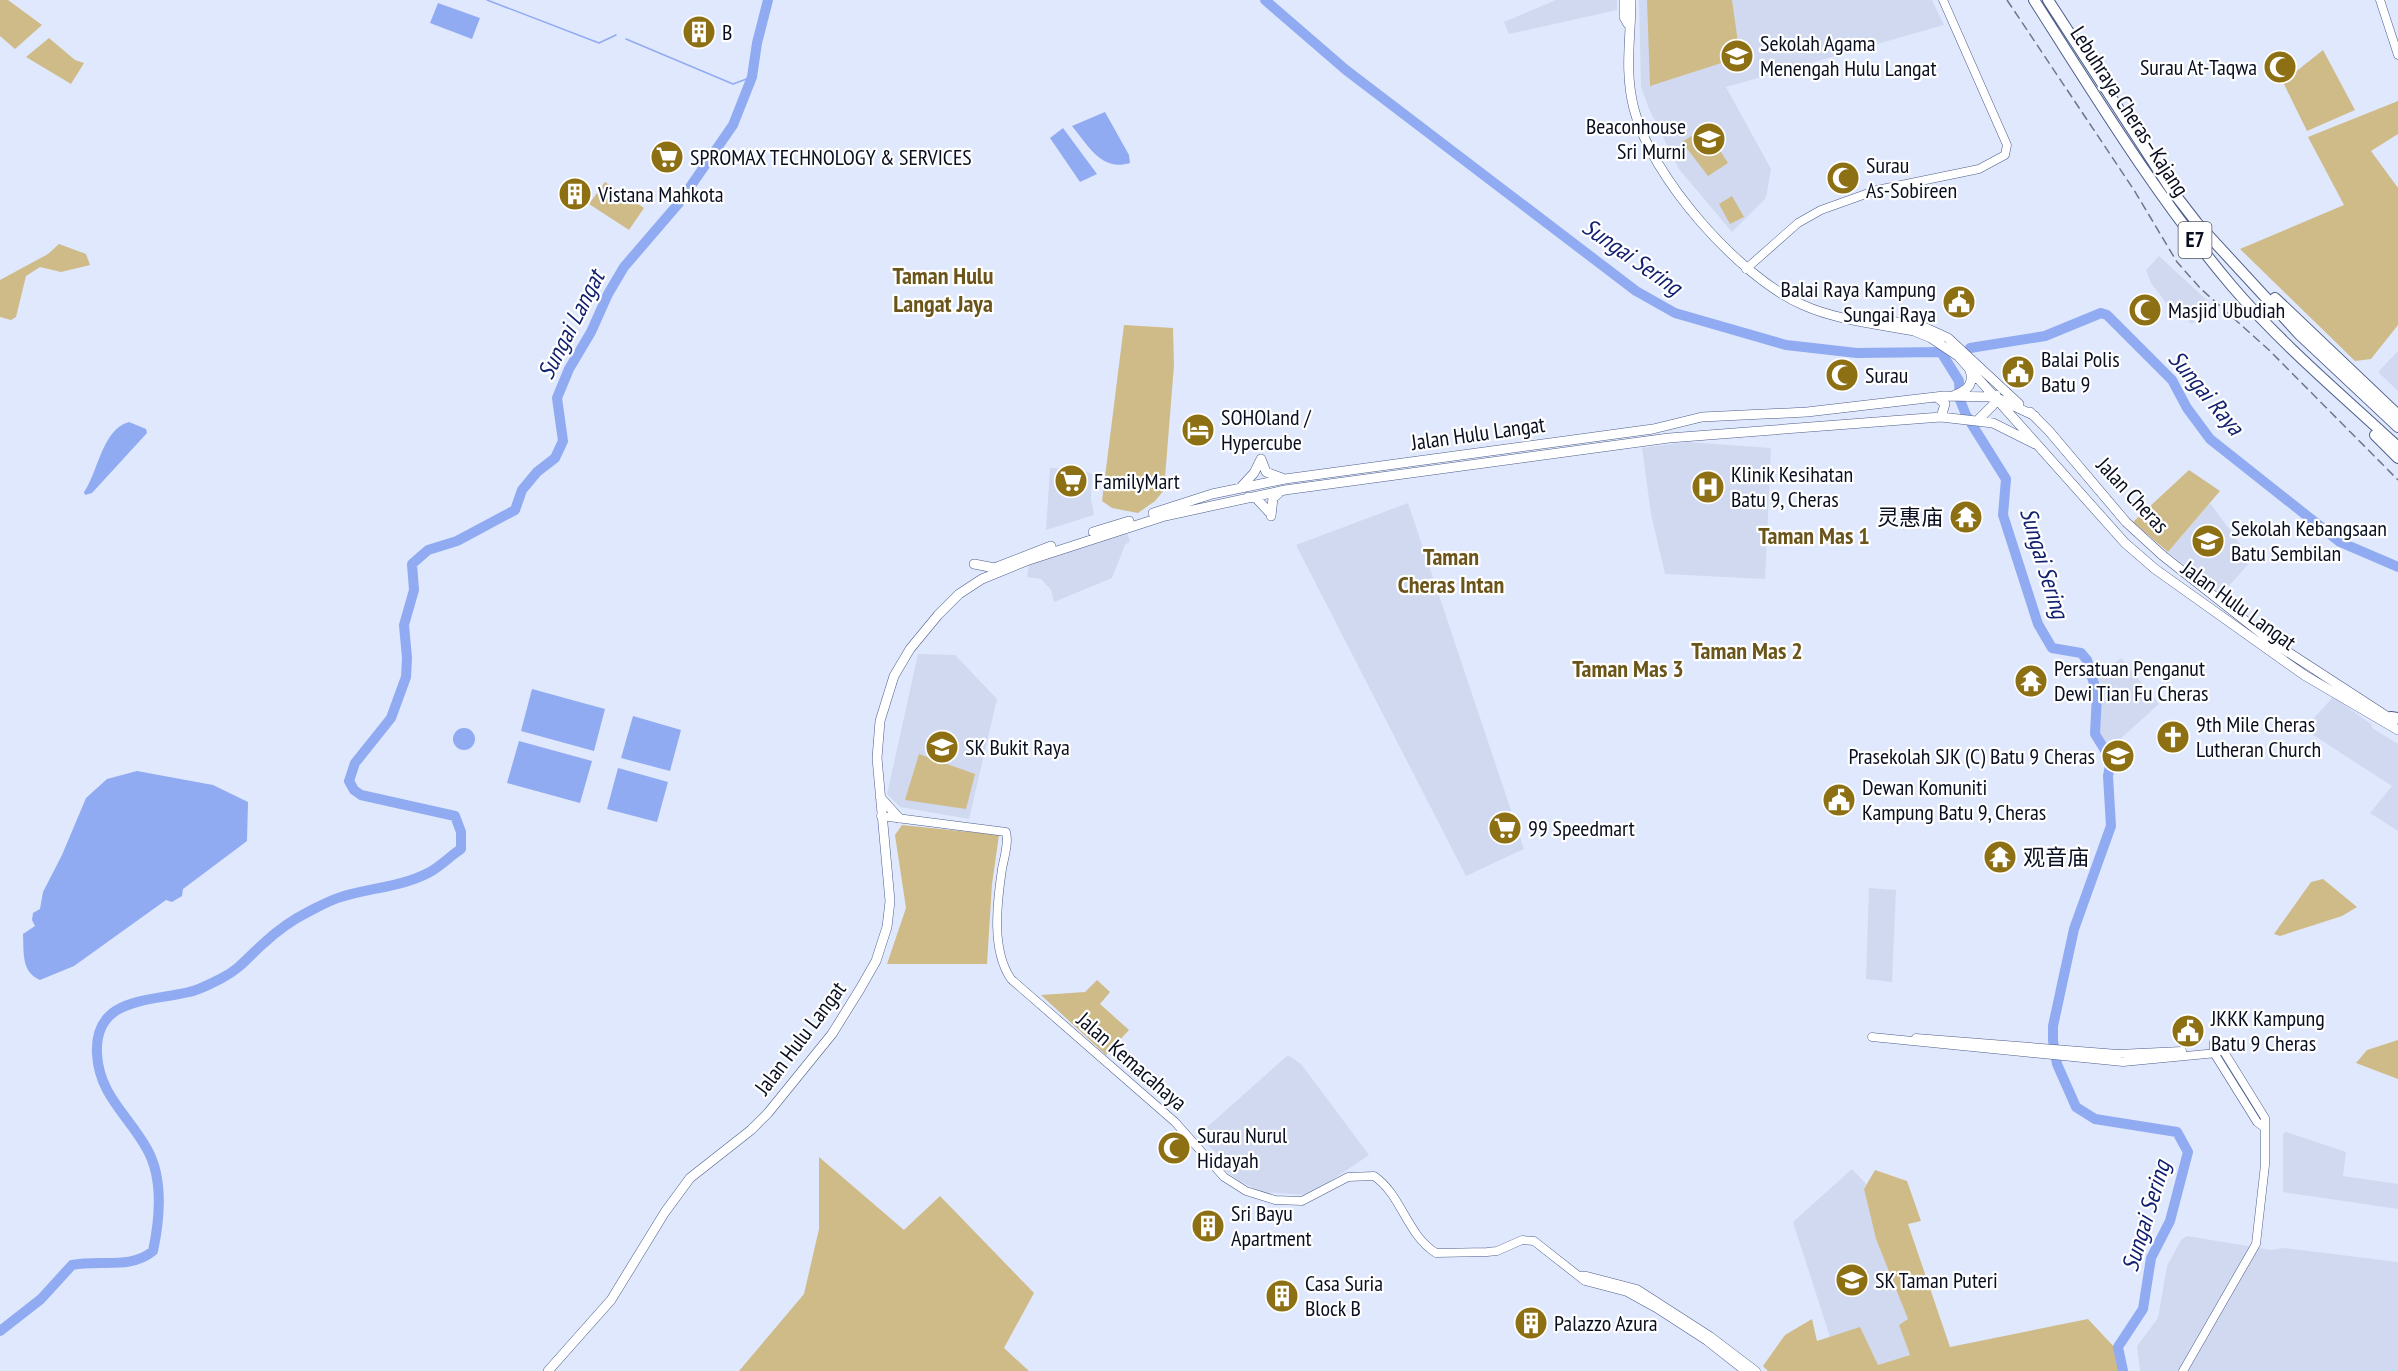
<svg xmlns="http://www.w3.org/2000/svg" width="2398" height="1371" viewBox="0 0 2398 1371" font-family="'PT Sans Narrow','Noto Sans SC',sans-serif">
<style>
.built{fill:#d0d9f0}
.green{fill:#cfbb88}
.water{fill:#90abf2}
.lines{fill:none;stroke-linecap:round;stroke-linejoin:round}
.stream{stroke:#90abf2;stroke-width:1.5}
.river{stroke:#90abf2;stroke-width:10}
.minor-casing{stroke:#4d5e8b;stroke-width:9}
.major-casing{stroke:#4d5e8b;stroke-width:10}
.highway-casing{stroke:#4d5e8b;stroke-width:12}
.minor{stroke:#fff;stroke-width:8}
.major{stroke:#fff;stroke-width:9}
.highway{stroke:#fff;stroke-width:10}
.rail{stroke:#6f7689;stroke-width:1.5;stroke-dasharray:9 4.5;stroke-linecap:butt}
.labels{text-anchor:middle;stroke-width:4.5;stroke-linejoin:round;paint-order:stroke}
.shield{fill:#fff;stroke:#535763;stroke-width:1.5}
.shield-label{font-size:21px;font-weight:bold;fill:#090f20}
.poi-label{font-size:22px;fill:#090f20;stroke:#fff;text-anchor:start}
.street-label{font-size:22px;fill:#090f20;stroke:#fff}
.water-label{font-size:24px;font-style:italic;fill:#122070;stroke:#fff}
.neighbourhood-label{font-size:24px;font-weight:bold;fill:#6a541a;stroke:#fff}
</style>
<rect width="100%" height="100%" fill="#e0e8fd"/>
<path class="built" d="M1556,0h61v10l-108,24 -5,-12z
M1639,0h293l12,25 -218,62 45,82 -5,29 -34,34 -53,-63 -30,-60 -8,-22z
M2159,256l52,48 -19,20 -14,-11 -5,-1 -22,-29 -5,-13z
M2398,351v40l-20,-19z
M1687,442l84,6 -6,131 -100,-5 -14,-60 -9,-66z
M1050,468l30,1 12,5 -1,25 3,16 -48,15z
M1408,503l116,346 -58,27 -170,-331z
M2210,503l42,57 -31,35 -53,-43z
M1127,533l3,8 -5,4 -13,33 -58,24 -3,-12 -10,-11 -14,-2 2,-12z
M918,654l37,1 42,44 -28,120 -69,-12 -13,-13z
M2121,658l38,46 -51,46 -8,-10 -3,-8 5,-36 -5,-17z
M2333,697l38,27 1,4 26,16v87l-28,-18 22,-27 -88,-57z
M1869,888l27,2 -4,92 -26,-3z
M1288,1055l13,9 68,91 -58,39 -6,1 -43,-3 -23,-11 -17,-13 -4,-14 -21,-18z
M2286,1132l60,20 -3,24 55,8v25l-115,-17v-58z
M1852,1169l14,15 -2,5 12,50 33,81 -10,5 11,30 -32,10 -18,-37 -30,9 -37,-115z
M2187,1236l84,14 12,-2 115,14v109h-258l-3,-25 21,-28 9,-52 14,-26z"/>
<path class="green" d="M0,0h8l34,25 -27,24 -15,-13z
M1647,0h85l8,57 -90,29z
M49,38l26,22 9,3 -13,21 -45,-27z
M2323,50l32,60 -48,21 -24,-49z
M2398,101v33l-27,17 27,37v137l-27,34 -16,2 -115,-112 104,-44 -36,-68z
M1693,135l14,21 12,-7 9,14 -20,13 -26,-34z
M605,182l39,26 -15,22 -40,-26z
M1732,196l12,21 -14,7 -11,-20z
M59,244l27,10 4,11 -29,7 -21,-5 -14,9 -10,41 -5,3 -11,-3v-37l48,-26z
M1124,325l49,3 1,37 -10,125 -9,11 -17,12 -26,-5 -10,-7z
M2189,470l31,21 -52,61 -35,-30z
M919,754l56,20 -9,35 -61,-9z
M902,825l97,10 -7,49 -5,80h-100l19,-56 -11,-73z
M2323,879l34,28 -15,9 -62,20 -6,-2 37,-52z
M1097,980l13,12 -10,12 29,26 -23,25 -65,-60 44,-3z
M2398,1040v39l-42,-16 11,-13z
M819,1157l85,73 36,-34 94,97 -30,55 25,23h-290l65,-77 15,-65z
M1875,1170l32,11 14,40 -13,3 42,123 138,-28 27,29 5,23h-352l-5,-5 22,-31 27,-16 5,22 43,-14 18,38 32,-10 -11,-30 9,-6 -32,-80 -12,-50z"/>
<path class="water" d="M438,3l42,15 -8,21 -42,-16z
M1105,112l24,43 1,8c-29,9 -42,-18 -58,-37z
M1063,128l34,46 -17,8 -30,-44z
M129,422l17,7 1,4 -55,60 -7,2 -1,-3c14,-19 18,-63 45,-70z
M532,689l73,20 -11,42 -73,-20z
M633,716l48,14 -11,41 -49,-13z
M453 739a11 11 0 1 1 22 0a11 11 0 1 1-22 0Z
M519,741l73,20 -12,42 -73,-20z
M618,768l50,14 -11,40 -50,-13z
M137,771l76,14 35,17 -1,39 -64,48 -1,7 -10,6 -6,-2 -92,66 -34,14c-19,-8 -16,-28 -17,-46l12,-8 -3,-6 1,-7 7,-4 3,-17 19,-37 24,-57 21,-19z"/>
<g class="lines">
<path class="stream" d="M487,0l112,43 17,-8
M626,39l107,45 19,-7"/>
<path class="river" d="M1265,0l81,70 290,221 39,22 111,32 71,8 84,-1 18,29 1,19 6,15 40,64 -3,36 35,109 14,24 29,5 6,7 10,34 -2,40 16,26 -3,16 3,50 -37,103 -21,97v15l4,23 19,43 19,12 82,13 11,20 -18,69 -19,37 -8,51 -25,38 5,24
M1970,348l75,-12 56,-23 6,2 65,65 15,28 23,31 130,103 58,25
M0,1331l41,-32 31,-34c28,-6 58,5 81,-14 7,-33 11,-72 -6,-102 -18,-33 -48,-54 -50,-95 -3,-57 51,-52 92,-62 11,-2 23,-9 33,-14 18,-9 27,-22 42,-35 13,-12 28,-23 44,-31 10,-5 22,-12 33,-15 28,-9 60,-10 87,-24 12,-6 22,-17 33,-24v-17l-6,-16 -94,-21 -7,-5 -5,-9 6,-18 36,-45 15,-41 1,-19 -3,-33 10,-35 -2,-26 16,-14 29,-9 58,-31 7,-20 15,-18 18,-14 8,-17 -6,-43 12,-29 22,-37 17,-38 16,-27 55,-64 54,-78 19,-48 5,-34 11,-43"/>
<g class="minor-casing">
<path id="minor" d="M2380,0l18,55
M1746,269l52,-46 23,-13 56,-20 102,-21 26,-14 2,-10 -64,-145
M881,816l125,16c3,11 -2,26 -4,37 -5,34 -11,81 9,110l164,143 49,55 22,14 29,9 27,1 46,-24 26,-1c28,19 32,58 62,77l51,-1 10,-1 25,-11 12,1 51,40 42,11 29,16 51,33 38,30
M1872,1037l251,25 94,-9
M1916,1038l202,16 64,-3
M1579,1276h8l50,13 73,47 46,35
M2183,1371l73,-127 9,-79v-47l-44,-71 -7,-5v11l43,69 8,6"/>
</g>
<g class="major-casing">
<path id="major" d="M1624,0v17l4,7
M1631,0c0,38 -7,70 3,109 17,68 105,168 169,196 33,15 75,19 111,26l17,7 27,18 167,187 30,26 149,106 94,55
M1885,320l39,7 24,11 71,66
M1955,395c13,-5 19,-11 15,-25
M1937,397l8,7 -4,13
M2030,412l19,19 77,91 36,33 109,86 123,80
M1979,419l14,-14 3,-10
M1261,459l5,13 16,6
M1242,486l12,-13 7,-14
M1248,497l8,1 13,14
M1153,513l59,-19 73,-15 368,-50 49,-12 105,-5 137,-16 51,1 40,19
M1271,516l2,-18 7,-6
M1093,532l36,-11
M974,564l21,4
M997,567l54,-21
M880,797l19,21
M548,1371l63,-71 54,-88 25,-34 61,-48 17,-17 64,-79 28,-45 16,-28 11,-34 3,-26 -13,-143 3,-37 14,-45 16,-27 28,-34 21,-21 23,-15 44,-18 139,-45 120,-26 384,-52 272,-21 52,6 42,21"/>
</g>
<g class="highway-casing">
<path id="highway" d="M2034,0c62,97 122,196 197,285 50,59 110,109 167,162
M2048,0l122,188 27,35 103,112 98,92
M2275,298l123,117
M2375,435l23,23
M2391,717l7,1"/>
</g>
<use href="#minor" class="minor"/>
<use href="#major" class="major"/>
<use href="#highway" class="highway"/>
<path class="rail" d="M2007,0l127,190 43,72 24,27 68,61 129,130"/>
</g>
<defs>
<g id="building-disc" transform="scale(1.725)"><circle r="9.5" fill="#8e7014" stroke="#fff"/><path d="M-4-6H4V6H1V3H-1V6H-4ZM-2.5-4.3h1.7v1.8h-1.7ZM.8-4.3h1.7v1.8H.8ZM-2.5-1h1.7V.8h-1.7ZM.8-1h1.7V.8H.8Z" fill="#fff"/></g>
<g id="school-disc" transform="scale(1.725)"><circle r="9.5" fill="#8e7014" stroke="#fff"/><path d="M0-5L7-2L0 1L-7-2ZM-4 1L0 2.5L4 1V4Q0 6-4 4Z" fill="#fff"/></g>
<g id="mosque-disc" transform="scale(1.725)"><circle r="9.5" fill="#8e7014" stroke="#fff"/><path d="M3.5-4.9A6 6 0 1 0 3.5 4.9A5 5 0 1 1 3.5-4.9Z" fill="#fff"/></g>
<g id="supermarket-disc" transform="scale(1.725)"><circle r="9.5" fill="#8e7014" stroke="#fff"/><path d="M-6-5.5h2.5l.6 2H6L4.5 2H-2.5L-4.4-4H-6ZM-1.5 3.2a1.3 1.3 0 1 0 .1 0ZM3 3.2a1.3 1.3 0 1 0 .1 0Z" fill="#fff"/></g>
<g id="civic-disc" transform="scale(1.725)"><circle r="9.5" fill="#8e7014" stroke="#fff"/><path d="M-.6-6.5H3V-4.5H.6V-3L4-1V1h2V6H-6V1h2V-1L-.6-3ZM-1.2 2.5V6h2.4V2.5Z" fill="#fff"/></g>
<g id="hotel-disc" transform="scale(1.725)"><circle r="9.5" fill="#8e7014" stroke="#fff"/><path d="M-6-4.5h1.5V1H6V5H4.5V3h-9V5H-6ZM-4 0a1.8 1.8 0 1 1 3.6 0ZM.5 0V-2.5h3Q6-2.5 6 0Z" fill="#fff"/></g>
<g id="hospital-disc" transform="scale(1.725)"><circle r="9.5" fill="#8e7014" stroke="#fff"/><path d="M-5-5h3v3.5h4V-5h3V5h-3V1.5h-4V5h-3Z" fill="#fff"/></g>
<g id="temple-disc" transform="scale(1.725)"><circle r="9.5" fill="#8e7014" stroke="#fff"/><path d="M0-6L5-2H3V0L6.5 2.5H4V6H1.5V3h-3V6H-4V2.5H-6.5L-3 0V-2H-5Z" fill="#fff"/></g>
<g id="church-disc" transform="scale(1.725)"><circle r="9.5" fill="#8e7014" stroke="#fff"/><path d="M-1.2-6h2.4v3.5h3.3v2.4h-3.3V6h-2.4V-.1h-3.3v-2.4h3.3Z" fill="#fff"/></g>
</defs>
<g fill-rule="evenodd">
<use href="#building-disc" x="699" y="32"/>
<use href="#school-disc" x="1737" y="56"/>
<use href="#mosque-disc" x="2280" y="67"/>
<use href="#school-disc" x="1709" y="139"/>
<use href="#supermarket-disc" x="667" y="157"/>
<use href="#mosque-disc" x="1843" y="178"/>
<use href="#building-disc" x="575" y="194"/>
<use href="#civic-disc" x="1959" y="302"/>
<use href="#mosque-disc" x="2145" y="310"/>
<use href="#civic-disc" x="2018" y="372"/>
<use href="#mosque-disc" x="1842" y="375"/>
<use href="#hotel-disc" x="1198" y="430"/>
<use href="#supermarket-disc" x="1071" y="481"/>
<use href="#hospital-disc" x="1708" y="487"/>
<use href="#temple-disc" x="1966" y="517"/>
<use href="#school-disc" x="2208" y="541"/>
<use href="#temple-disc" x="2031" y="681"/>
<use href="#church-disc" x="2173" y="737"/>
<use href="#school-disc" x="942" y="747"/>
<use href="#school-disc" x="2118" y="756"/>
<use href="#civic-disc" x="1839" y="800"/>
<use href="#supermarket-disc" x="1505" y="828"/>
<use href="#temple-disc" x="2000" y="857"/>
<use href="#civic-disc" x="2188" y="1031"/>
<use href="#mosque-disc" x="1174" y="1148"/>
<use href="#building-disc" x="1208" y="1226"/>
<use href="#school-disc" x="1852" y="1280"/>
<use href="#building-disc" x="1282" y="1296"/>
<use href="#building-disc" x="1531" y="1323"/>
</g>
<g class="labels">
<rect class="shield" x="2178.5" y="222" width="33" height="36" rx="4.5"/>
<g class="shield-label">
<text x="2195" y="247">E7</text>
</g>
<g class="poi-label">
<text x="722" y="40">B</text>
<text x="1760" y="51">Sekolah Agama<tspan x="1760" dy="25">Menengah Hulu Langat</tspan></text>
<text x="2257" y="75" text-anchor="end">Surau At-Taqwa</text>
<text x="1686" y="134" text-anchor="end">Beaconhouse<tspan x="1686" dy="25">Sri Murni</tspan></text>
<text x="690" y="165">SPROMAX TECHNOLOGY &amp; SERVICES</text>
<text x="1866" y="173">Surau<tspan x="1866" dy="25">As-Sobireen</tspan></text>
<text x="598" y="202">Vistana Mahkota</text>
<text x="1936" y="297" text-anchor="end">Balai Raya Kampung<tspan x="1936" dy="25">Sungai Raya</tspan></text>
<text x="2168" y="318">Masjid Ubudiah</text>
<text x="2041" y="367">Balai Polis<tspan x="2041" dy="25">Batu 9</tspan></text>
<text x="1865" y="383">Surau</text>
<text x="1221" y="425">SOHOland /<tspan x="1221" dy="25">Hypercube</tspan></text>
<text x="1731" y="482">Klinik Kesihatan<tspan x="1731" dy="25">Batu 9, Cheras</tspan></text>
<text x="1094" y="489">FamilyMart</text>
<text x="1943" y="525" text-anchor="end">灵惠庙</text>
<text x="2231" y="536">Sekolah Kebangsaan<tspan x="2231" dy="25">Batu Sembilan</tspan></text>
<text x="2054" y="676">Persatuan Penganut<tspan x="2054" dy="25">Dewi Tian Fu Cheras</tspan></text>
<text x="2196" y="732">9th Mile Cheras<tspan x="2196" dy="25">Lutheran Church</tspan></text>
<text x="965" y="755">SK Bukit Raya</text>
<text x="2095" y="764" text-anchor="end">Prasekolah SJK (C) Batu 9 Cheras</text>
<text x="1862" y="795">Dewan Komuniti<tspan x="1862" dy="25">Kampung Batu 9, Cheras</tspan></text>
<text x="1528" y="836">99 Speedmart</text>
<text x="2023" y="865">观音庙</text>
<text x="2211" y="1026">JKKK Kampung<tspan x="2211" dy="25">Batu 9 Cheras</tspan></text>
<text x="1197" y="1143">Surau Nurul<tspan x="1197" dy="25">Hidayah</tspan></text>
<text x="1231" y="1221">Sri Bayu<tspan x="1231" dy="25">Apartment</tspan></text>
<text x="1875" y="1288">SK Taman Puteri</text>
<text x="1305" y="1291">Casa Suria<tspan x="1305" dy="25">Block B</tspan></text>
<text x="1554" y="1331">Palazzo Azura</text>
</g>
<g class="street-label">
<text transform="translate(2130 111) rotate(57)" y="8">Lebuhraya Cheras–Kajang</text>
<text transform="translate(1478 433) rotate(-8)" y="8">Jalan Hulu Langat</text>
<text transform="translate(2133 495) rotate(47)" y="8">Jalan Cheras</text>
<text transform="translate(2239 605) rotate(36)" y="8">Jalan Hulu Langat</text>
<text transform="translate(800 1038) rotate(-53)" y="8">Jalan Hulu Langat</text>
<text transform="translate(1132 1061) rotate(41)" y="8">Jalan Kemacahaya</text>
</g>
<g class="water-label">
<text transform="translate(1632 257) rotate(35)" y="8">Sungai Sering</text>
<text transform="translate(571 325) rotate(-63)" y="8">Sungai Langat</text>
<text transform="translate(2206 393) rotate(50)" y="8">Sungai Raya</text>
<text transform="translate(2044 563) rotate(73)" y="8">Sungai Sering</text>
<text transform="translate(2146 1216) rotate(-73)" y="8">Sungai Sering</text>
</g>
<g class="neighbourhood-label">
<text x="943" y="284">Taman Hulu<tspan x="943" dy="28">Langat Jaya</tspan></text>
<text x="1814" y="544">Taman Mas 1</text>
<text x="1451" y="565">Taman<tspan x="1451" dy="28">Cheras Intan</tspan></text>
<text x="1747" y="659">Taman Mas 2</text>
<text x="1628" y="677">Taman Mas 3</text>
</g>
</g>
</svg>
